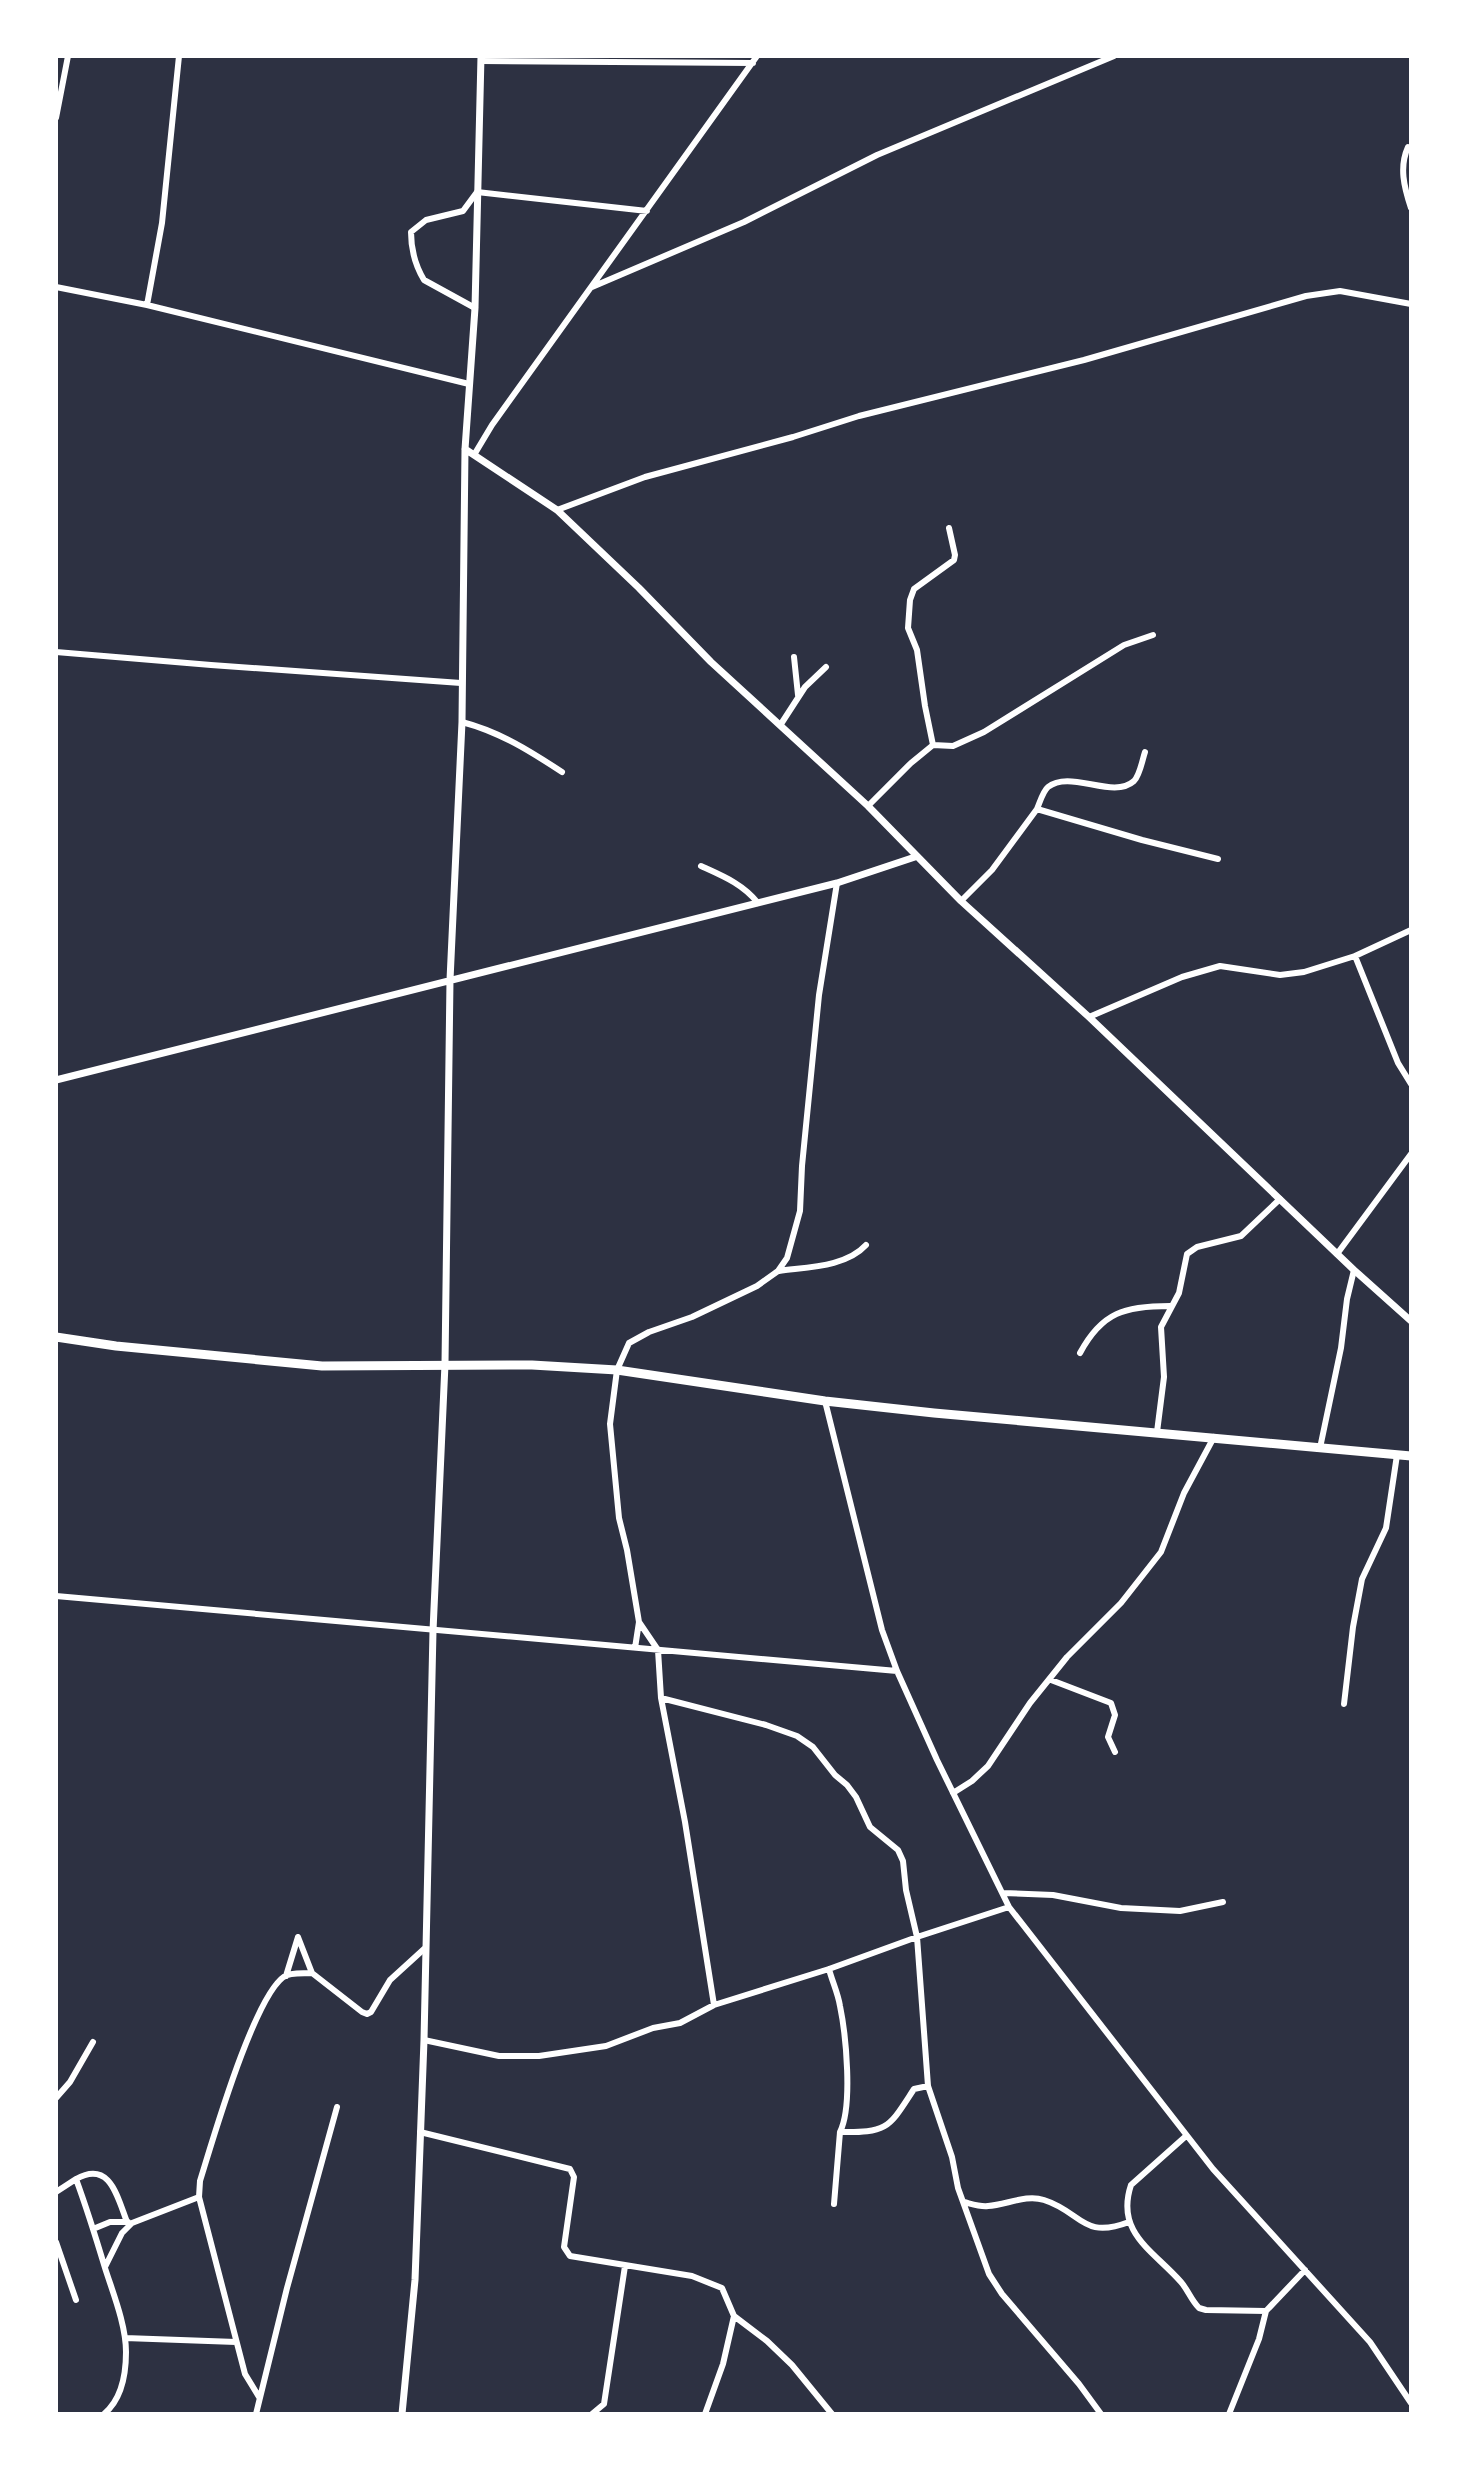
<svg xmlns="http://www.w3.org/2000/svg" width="1467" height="2470" viewBox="0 0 1467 2470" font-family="'DejaVu Sans',sans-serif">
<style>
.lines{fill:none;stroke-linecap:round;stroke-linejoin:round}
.minor{stroke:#fff;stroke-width:6}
.tertiary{stroke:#fff;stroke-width:7}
.primary{stroke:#fff;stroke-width:9}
</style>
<rect width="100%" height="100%" fill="#2d3142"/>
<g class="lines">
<path class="minor" d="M481,61l272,2
M56,118l12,-62
M1408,147c-9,20 -4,40 3,61
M56,287l91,18 322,79
M592,287l152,-65 133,-67 237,-99
M147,305l15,-82 17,-167
M475,308l-51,-28c-9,-15 -13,-30 -13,-48l15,-12 37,-9 14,-19 170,19
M474,455l18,-30 265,-369
M557,510l88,-33 148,-40 66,-21 225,-56 222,-64 34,-5 71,13
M56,652l155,13 250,18
M794,657l4,38
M462,722c38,10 68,29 100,50
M781,724l24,-37 21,-20
M933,745l-8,-39 -8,-56 -9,-22 2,-28 4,-11 40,-29 1,-5 -6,-27
M868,806l43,-43 22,-18 20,1 31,-14 140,-87 29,-10
M1037,809c3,-7 6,-18 11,-22 22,-18 65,13 86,-6 6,-6 8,-20 11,-29
M701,866c22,10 42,18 57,37
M961,901l31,-31 45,-61 105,31 76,19
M1355,956l56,-26
M1089,1017l93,-40 38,-11 60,9 24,-3 51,-16 43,107 13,21
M1337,1254l74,-100
M779,1271c28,-4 67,-4 87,-26
M1080,1353c22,-41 45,-47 90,-47
M825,1401l57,229 15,41 40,89 72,147 204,262 157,173 41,61
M1157,1432l7,-55 -3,-50 18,-34 8,-39 10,-7 44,-11 39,-37
M1320,1448l21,-100 6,-49 7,-29
M56,1596l841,75
M635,1648l4,-26
M1051,1680l60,23 4,12 -7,22 7,15
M661,1698l105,27 31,11 16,11 22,28 12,10 9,12 14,30 28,23 5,11 3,29 11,47 11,149 24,71 6,31 31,86 13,20 77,90 22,30
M1344,1704l9,-77 9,-48 24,-51 11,-73
M953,1793l19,-12 16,-15 42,-63 37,-46 54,-54 40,-51 23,-59 30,-56
M1003,1893l50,2 68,13 59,3 43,-9
M298,1937l14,36
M829,1969c3,12 9,24 11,37 6,29 13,100 0,126
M286,1976l12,-39
M714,2005l-29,-183 -24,-124 -3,-48 -19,-28 -12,-72 -8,-32 -9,-94 7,-54 12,-27 20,-11 43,-15 65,-31 21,-15 9,-13 13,-47 2,-45 17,-171 18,-112
M424,2040l75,16h40l67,-10 47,-18 27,-5 34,-18 115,-36 88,-32 92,-30
M56,2098l14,-16 23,-40
M420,2132l150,37 4,8 -10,70 6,9 122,20 30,12 12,28 33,25 25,24 40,49
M1186,2136l-55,49c-16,48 23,66 50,97 7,8 10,18 18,26l7,2 60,1
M76,2179c34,-19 41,17 51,43
M56,2192l20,-13c11,30 20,59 29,89 8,25 21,57 21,84 0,22 -4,47 -22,62
M964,2202c8,2 16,5 24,4 18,-1 38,-12 56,-6 38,12 38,40 85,22
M834,2204l6,-72c49,1 49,-5 74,-43l14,-3
M93,2229l17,-7h18
M56,2242l20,58
M105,2267l17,-34 10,-10 67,-26
M125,2338l111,4
M259,2397l-14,-23 -46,-177 1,-16c11,-35 56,-193 87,-206 7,-2 17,-2 25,-2l50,39 5,2 4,-2 19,-32 34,-31
M256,2414l31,-126 50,-181
M592,2414l12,-10 21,-138
M705,2414l18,-50 11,-48
M1229,2414l30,-75 7,-28 39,-41"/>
<path class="tertiary" d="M465,449l92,61 82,78 72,74 157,144 93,95 128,116 265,253 57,51
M56,1080l781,-197 78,-26
M402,2414l13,-134 9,-240 9,-409 12,-267 5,-384 12,-258 3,-273 10,-141 6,-252"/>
<path class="primary" d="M56,1337l60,9 206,20 210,-1 85,5 208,31 109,12 477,43"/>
</g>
<rect width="1467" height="2470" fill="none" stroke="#ffffff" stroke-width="116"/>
</svg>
